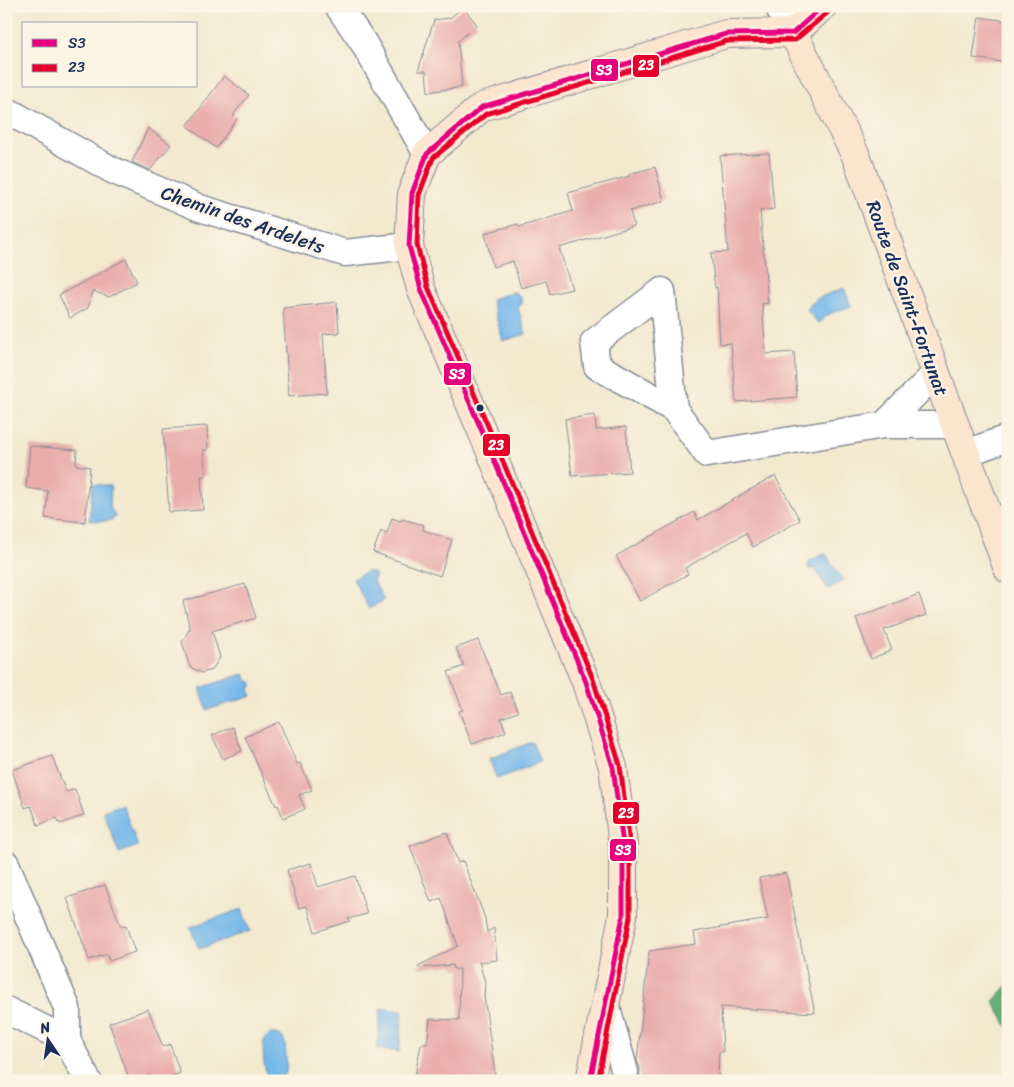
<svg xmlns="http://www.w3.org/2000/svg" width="1014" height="1087" viewBox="0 0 1014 1087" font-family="Sriracha,sans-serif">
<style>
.forest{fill:#68b077;stroke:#42706a}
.water{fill:#74b8ea;stroke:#4874a4}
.building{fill:#e9adaa}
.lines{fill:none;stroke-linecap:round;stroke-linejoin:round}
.street-casing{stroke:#868c96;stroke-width:29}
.secondary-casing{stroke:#868c96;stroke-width:30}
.street{stroke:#fff;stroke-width:26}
.secondary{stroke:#fce5cf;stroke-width:28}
.bus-1-casing{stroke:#fcf5e5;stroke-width:9}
.bus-2-casing{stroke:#fcf5e5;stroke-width:9}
.bus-1{stroke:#e5007d;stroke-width:5}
.bus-2{stroke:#e4002b;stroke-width:5}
.bus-dot{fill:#1b2f5e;stroke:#fcf5e5;stroke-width:2}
.labels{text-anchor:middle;stroke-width:4.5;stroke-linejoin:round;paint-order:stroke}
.street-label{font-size:19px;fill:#1b2f5e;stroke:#fcf5e5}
.line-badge{stroke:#fcf5e5;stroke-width:2}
.badge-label{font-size:14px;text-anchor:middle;font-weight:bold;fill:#fff}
</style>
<rect width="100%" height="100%" fill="#fcf5e5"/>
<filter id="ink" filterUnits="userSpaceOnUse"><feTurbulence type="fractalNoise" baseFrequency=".02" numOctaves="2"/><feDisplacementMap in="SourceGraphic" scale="10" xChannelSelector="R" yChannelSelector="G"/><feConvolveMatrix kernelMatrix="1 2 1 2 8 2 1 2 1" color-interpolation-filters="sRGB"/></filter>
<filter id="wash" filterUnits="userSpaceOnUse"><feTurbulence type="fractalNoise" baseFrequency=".0096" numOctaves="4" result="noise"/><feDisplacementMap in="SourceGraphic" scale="20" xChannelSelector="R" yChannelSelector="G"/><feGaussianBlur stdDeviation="1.12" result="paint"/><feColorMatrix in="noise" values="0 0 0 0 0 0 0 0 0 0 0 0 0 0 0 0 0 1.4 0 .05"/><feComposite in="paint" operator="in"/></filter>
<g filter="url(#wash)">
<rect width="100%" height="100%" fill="#f2e9cf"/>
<path class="forest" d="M1008,985v43l-15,-27z"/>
<path class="water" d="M844,288l7,18 -22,8 -11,9 -12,-14 12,-11z
M513,292c9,2 11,10 5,16l8,26 -23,7 -12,-42z
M93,484l18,2 -1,22c16,17 -13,13 -21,12z
M825,553l18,28 -15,8 -13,-20h-7l1,-7z
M368,571l1,1h3l3,2v3l-2,3 11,20 -15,9 -16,-30z
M244,674l3,7h3l2,2v4l-3,2 3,7 -45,14 -7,-22z
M532,742l8,20 -43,17 -8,-20z
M122,804l16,42 -19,7 -16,-42z
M242,909l8,22 -51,18 -9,-22z
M381,1008l22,3 -4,41 -22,-3z
M271,1034c16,-1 14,11 15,22 0,5 1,11 0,16 -2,9 -13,12 -18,5 -4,-4 -6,-29 -4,-35 1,-5 4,-6 7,-8z"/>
<g id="blocks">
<path class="building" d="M463,7l14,18 -19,16 4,46 -34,5 -2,-21h-8l16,-51 16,-2z
M979,17l29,4v42l-35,-5z
M224,76l25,19 -16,20 4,4 -21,29 -29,-22z
M148,128l23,17 -21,25 -18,-8z
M769,153l5,56 -14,2 8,92 -6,1 4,50 28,-2 3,45 -61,5 -5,-59 -11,1 -3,-57 -2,1 -4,-35 17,-1 -8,-96z
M655,167l9,34 -34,10 4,15 -75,22 13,41 -22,5 -4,-13 -25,7 -8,-27 -20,6 -8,-34 33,-9 1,3 54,-16 -5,-18 62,-17 -1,-2z
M126,259l11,23 -28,15 -16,-6 -5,17 -18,10 -11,-23z
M337,302l2,31 -16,1 4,59 -38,3 -6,-88z
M595,415l1,15 30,-3 4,45 -58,4 -7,-57z
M207,426l1,24h-5l3,26h-5l2,34 -34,2 -6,-83z
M30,446l47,4 -1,15 14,2 -5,55 -40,-4 3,-27 -22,-3z
M775,476l25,44 -47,27 -7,-14 -61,35 3,6 -48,27 -24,-45 78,-44 4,8 48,-28z
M392,518l9,3 1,-2 22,6 -1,5 29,10 -12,36 -67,-24 8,-21 6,3z
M245,584l11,34 -44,13 8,26 -8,13 -10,3 -12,-6 -8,-25 8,-14 -7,-27z
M919,594l7,21 -42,15 8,20 -21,9 -15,-41z
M478,640l23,55 9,-3 8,20 -17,6 5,14 -34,12 -13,-33 4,-1 -15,-38 16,-6 -8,-18z
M279,722l18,42 3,-1 12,27 -13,5 6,14 -22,9 -5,-13 -2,1 -31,-69z
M233,727l9,24 -19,8 -11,-24z
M52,756l14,36 9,-3 9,26 -24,9 -3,-6 -19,7 -7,-19 -6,2 -13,-38z
M447,832l11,31 5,-2 22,57 2,14 7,-4 3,32 -18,2 6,20 -1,14 12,85h-82l7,-37h6l3,-25 29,1 1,-51h-6l-1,-4 -34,3 -1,-2 40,-20 -17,-48 -10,4 -21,-56z
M311,863l7,24 37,-11 12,38 -19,5 2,2 -35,11 -8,-26 -8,2 -12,-38z
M786,873l29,140 -94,-6 2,45h-4l-1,29h-79l1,-13 -3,-8 12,-109 47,-7 -2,-12 74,-13 -9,-41z
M105,885l16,42 5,-1 9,26 -26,9 -2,-7 -18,6 -22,-62z
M148,1009l15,38 7,-3 10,29 -21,8h-7l-2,-6 -16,6h-4l-21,-58z"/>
</g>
</g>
<g filter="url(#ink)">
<use href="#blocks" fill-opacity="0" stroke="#868c96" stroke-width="1"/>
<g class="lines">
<g class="street-casing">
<path id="street" d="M338,6l25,36 64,112
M778,6l15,27
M6,110l106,60 88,38 145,45 64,-7
M674,409l-77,-43 -3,-24 68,-51 12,118 33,45 177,-29h71
M884,425l52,-52
M966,453l42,-15
M6,864l61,144v32
M606,1005l19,67 -1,9
M6,1010l61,30 21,41"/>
</g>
<g class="secondary-casing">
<path id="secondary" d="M793,33l63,123 152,413
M590,1081l33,-165v-71l-10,-78 -27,-85 -96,-232 -69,-161 -12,-43 3,-53 15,-39 55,-47 244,-73 67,-1 30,-27"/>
</g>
<use href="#street" class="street"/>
<use href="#secondary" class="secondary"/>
<g class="bus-1-casing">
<path id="bus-1" d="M590,1081l33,-165v-71l-10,-78 -27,-85 -96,-232 -69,-161 -12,-43 3,-53 15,-39 55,-47 244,-73 67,-1 30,-27"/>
</g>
<g class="bus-2-casing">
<path id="bus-2" d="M598,1081l32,-164v-73l-10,-79 -27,-86 -96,-232 -69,-160 -11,-42 2,-50 14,-37 53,-44 241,-73 68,-1 33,-28"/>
</g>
<use href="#bus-1" class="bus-1"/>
<use href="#bus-2" class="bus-2"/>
</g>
</g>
<circle class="bus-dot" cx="480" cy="408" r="4.5"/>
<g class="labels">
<g class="street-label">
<text transform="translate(243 219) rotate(19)" y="7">Chemin des Ardelets</text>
<text transform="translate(908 298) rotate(70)" y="7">Route de Saint-Fortunat</text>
</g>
</g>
<g class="line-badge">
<rect x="632" y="54" width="28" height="24" rx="5" fill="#e4002b"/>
<rect x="590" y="58" width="29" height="24" rx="5" fill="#e5007d"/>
<rect x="443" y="362" width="29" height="24" rx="5" fill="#e5007d"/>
<rect x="482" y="433" width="29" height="24" rx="5" fill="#e4002b"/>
<rect x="612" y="801" width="28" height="24" rx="5" fill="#e4002b"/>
<rect x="609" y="838" width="28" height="24" rx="5" fill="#e5007d"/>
</g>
<g class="badge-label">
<text x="646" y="70">23</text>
<text x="604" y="75">S3</text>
<text x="457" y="379">S3</text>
<text x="496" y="450">23</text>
<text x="626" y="818">23</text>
<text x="623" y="855">S3</text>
</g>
<rect width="1014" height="1087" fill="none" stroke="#fcf5e5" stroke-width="25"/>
<rect x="22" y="22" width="175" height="65" fill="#fcf5e5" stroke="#a2a6af"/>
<rect x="32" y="39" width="25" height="8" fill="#e5007d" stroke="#a2a6af"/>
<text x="68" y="48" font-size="15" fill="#1b2f5e">S3</text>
<rect x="32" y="64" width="25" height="8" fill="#e4002b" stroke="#a2a6af"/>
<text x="68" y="72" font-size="15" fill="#1b2f5e">23</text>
<g transform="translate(48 1040) rotate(347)" stroke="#fcf5e5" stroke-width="4" paint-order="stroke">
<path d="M0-4L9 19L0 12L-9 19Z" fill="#1b2f5e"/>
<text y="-8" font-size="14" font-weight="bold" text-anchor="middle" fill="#1b2f5e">N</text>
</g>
</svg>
